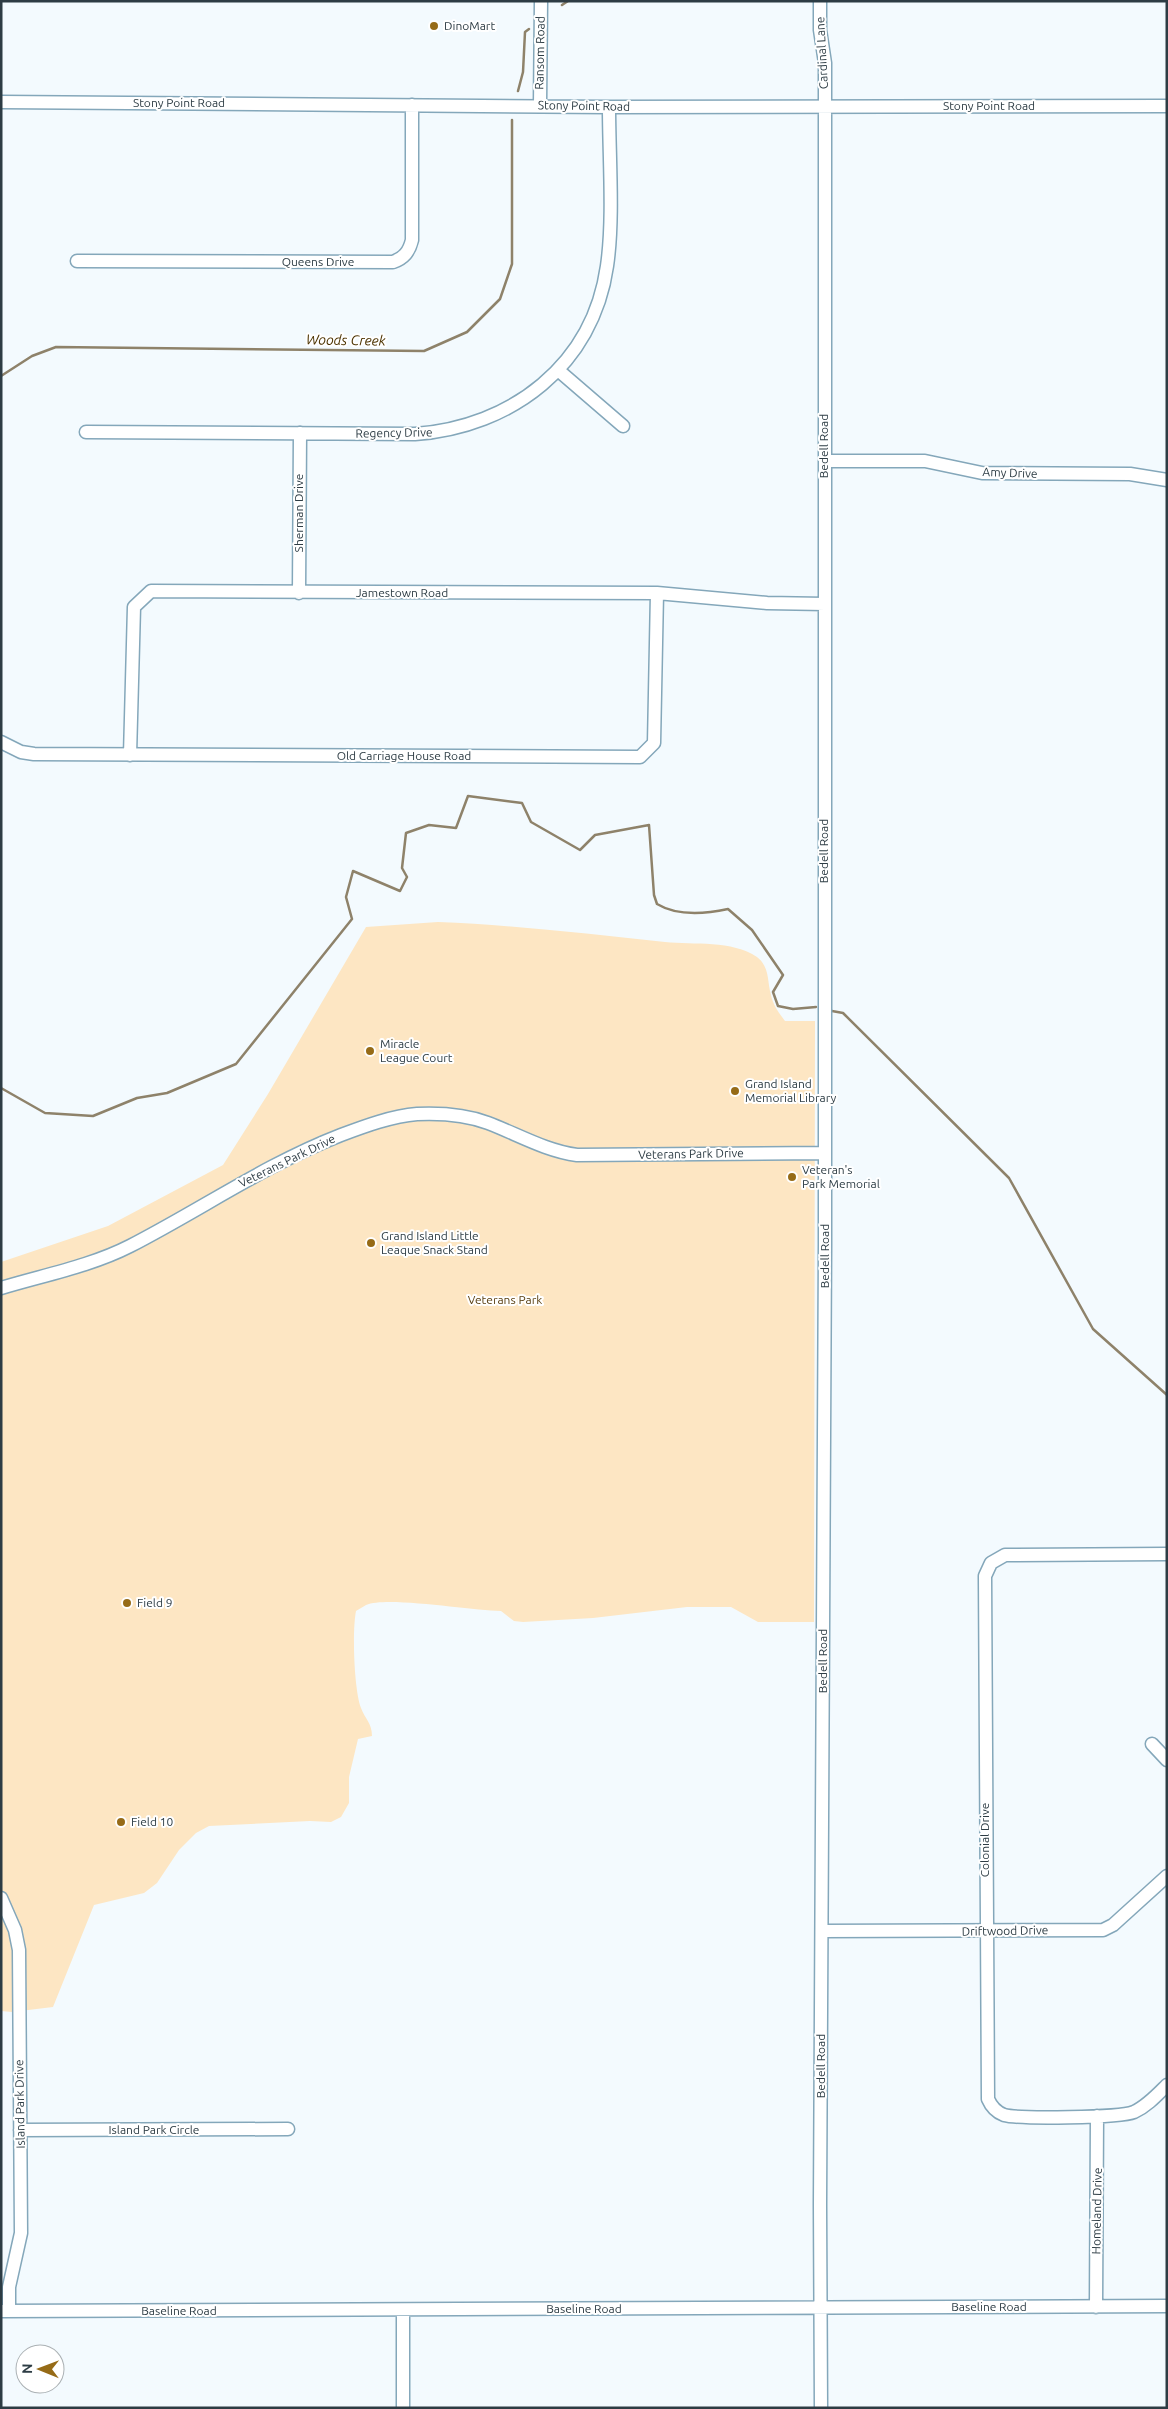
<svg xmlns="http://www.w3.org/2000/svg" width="1168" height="2409" viewBox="0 0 1168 2409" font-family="Ubuntu,sans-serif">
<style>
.green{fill:#fde6c3}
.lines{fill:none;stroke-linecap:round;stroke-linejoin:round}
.stream{stroke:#8e826a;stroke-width:2.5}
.minor-casing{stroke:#84a7ba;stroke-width:15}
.minor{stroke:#fff;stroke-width:12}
.poi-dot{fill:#966b17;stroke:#fff;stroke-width:2}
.labels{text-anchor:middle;stroke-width:4;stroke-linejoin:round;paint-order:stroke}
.poi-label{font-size:12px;fill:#2d3c44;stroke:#fff;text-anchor:start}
.street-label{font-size:12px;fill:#2d3c44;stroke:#fff}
.park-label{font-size:12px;fill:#5a4012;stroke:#fff}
.water-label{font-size:14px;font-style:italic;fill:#4d3402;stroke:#fff}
</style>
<rect width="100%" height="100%" fill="#f3fafe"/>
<path class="green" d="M438,922c76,3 151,12 227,20 29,3 67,-2 92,15 13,10 10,24 14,38 2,10 8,18 14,26h30l-1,601h-56l-27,-15h-44l-94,11 -70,4 -9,-1 -13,-10c-30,0 -112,-15 -135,-6 -3,2 -7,4 -10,6 -4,20 -2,78 5,97 4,11 11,15 11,28l-14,3 -9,38v26l-8,14 -10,5 -21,-1 -101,5 -13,7 -17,17 -22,33 -13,10 -50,12 -41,102 -41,5 -11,-1v-749l107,-36 115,-61 45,-71 98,-167z"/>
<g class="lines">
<path class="stream" d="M562,5l6,-4
M518,91l5,-19 2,-40 4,-3
M1,376l31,-20 24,-9 368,4 43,-19 33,-33 12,-35v-144
M832,1011l11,2 166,165 84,151 74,66
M1,1088l44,25 48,3 44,-18 30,-5 69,-29 116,-145 -6,-22 7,-26 47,20 7,-14 -5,-9 4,-35 23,-8 27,3 12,-32 54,7 9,19 49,28 15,-15 54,-10 5,70 3,9c20,12 48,10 71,5l24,21 31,45 -10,17 5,14 15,3 23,-2"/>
<g class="minor-casing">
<path id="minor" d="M820,1v29l5,33v1181l-5,961 1,203
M1,102l608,5 558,-1
M540,105l1,-104
M77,261l316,1c11,-4 16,-10 19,-22v-135
M558,370l65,56
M86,432l329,2c97,-7 178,-69 192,-168 7,-48 2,-109 2,-159
M825,461h100l57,12 148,1 37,6
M299,593l1,-160
M1,742l20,10 13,2 606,3 14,-14 3,-150
M130,755l4,-148 17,-16 506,2 110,10 58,1
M1,1288c43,-13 90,-22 129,-42 72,-37 136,-82 211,-111 24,-9 51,-19 76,-21 23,-1 50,1 71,9 29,11 58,28 89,32l248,-2
M1167,1554l-162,1 -14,8 -6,13 3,523c3,7 8,13 16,16 15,4 115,3 130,-3 13,-6 23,-17 33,-27
M1152,1744l15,16
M1,1898l14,32 4,20 2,283 -12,54v24
M822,1931l281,-1 10,-5 54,-49
M20,2130l268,-1
M1096,2307l1,-191
M403,2310v98
M1,2311l1166,-5"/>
</g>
<use href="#minor" class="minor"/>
</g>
<g class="poi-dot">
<circle cx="434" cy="26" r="5"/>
<circle cx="370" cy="1051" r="5"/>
<circle cx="735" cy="1091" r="5"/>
<circle cx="792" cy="1177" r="5"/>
<circle cx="371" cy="1243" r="5"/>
<circle cx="127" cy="1603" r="5"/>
<circle cx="121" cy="1822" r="5"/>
</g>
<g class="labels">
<g class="poi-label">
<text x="444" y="30">DinoMart</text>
<text x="380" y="1048">Miracle<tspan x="380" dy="14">League Court</tspan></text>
<text x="745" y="1088">Grand Island<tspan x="745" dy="14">Memorial Library</tspan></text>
<text x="802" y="1174">Veteran's<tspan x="802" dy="14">Park Memorial</tspan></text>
<text x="381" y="1240">Grand Island Little<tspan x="381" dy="14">Leaque Snack Stand</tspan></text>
<text x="137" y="1607">Field 9</text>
<text x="131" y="1826">Field 10</text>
</g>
<g class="street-label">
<text transform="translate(540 53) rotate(-89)" y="4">Ransom Road</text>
<text transform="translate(822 53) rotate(-93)" y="4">Cardinal Lane</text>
<text x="179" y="107">Stony Point Road</text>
<text transform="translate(584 106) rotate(1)" y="4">Stony Point Road</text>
<text x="989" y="110">Stony Point Road</text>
<text x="318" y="266">Queens Drive</text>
<text transform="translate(394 433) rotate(-1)" y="4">Regency Drive</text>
<text transform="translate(824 446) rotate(-90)" y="4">Bedell Road</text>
<text transform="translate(1010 473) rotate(2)" y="4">Amy Drive</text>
<text transform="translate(299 513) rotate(-90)" y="4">Sherman Drive</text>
<text x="402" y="597">Jamestown Road</text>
<text x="404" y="760">Old Carriage House Road</text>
<text transform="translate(824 851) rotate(-90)" y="4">Bedell Road</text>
<text transform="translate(691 1154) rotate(-1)" y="4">Veterans Park Drive</text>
<text transform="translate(287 1161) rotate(-26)" y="4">Veterans Park Drive</text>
<text transform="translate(825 1256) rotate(-90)" y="4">Bedell Road</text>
<text transform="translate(823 1661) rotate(-90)" y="4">Bedell Road</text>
<text transform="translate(985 1840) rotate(-90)" y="4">Colonial Drive</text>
<text transform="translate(1005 1931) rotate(-1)" y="4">Driftwood Drive</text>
<text transform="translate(821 2066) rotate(-90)" y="4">Bedell Road</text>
<text transform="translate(20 2104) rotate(-91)" y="4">Island Park Drive</text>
<text x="154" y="2134">Island Park Circle</text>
<text transform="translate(1097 2211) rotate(-89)" y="4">Homeland Drive</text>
<text x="989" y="2311">Baseline Road</text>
<text x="584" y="2313">Baseline Road</text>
<text x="179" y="2315">Baseline Road</text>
</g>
<g class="park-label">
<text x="505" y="1304">Veterans Park</text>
</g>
<g class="water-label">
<text transform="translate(346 340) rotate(1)" y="5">Woods Creek</text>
</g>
</g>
<rect width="1168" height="2409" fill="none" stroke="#2d3c44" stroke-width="5"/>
<g transform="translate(40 2369) rotate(271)"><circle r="24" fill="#ffffff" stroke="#abb1b4"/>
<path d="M0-4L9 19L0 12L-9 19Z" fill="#966b17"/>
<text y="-8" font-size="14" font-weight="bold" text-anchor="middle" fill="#2d3c44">N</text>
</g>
</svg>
